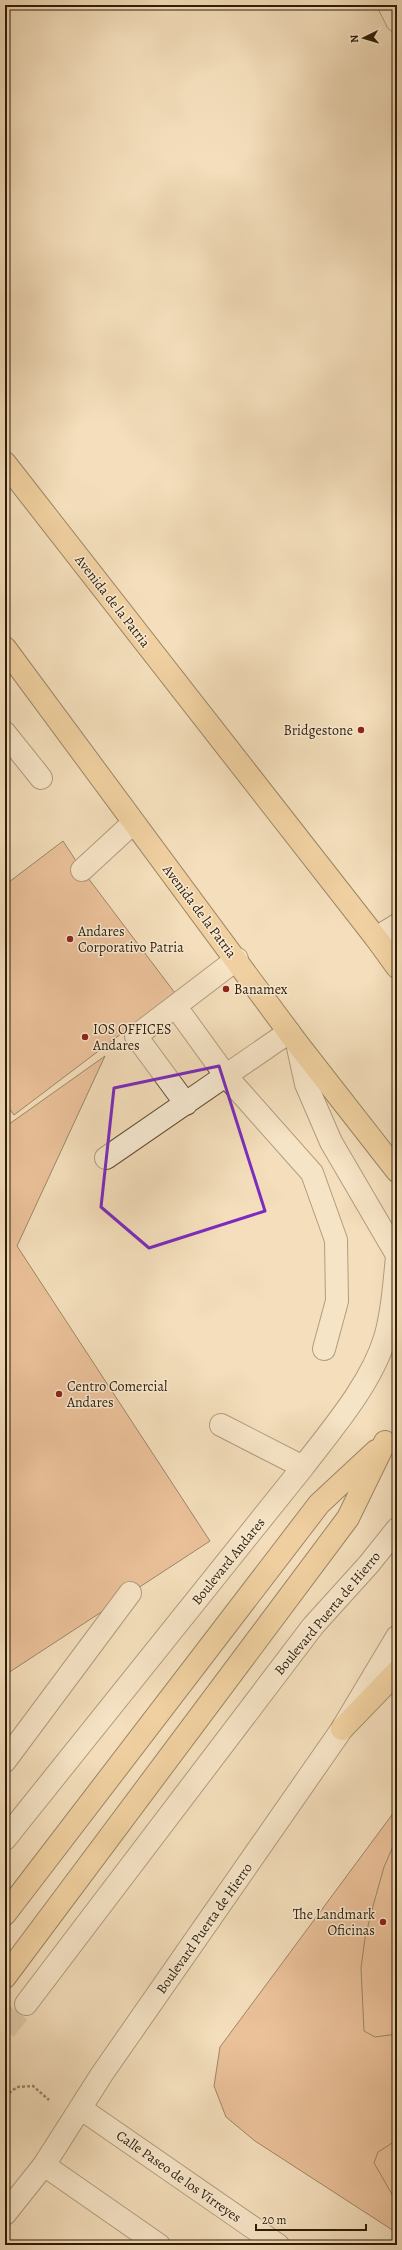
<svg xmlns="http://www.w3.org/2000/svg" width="402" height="2250" viewBox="0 0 402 2250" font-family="Alegreya,serif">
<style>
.building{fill:#e19d71;stroke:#2f1d06}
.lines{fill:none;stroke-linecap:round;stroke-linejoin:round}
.minor-tunnel{stroke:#cdb797;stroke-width:22;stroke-dasharray:22 11;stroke-linecap:butt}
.minor-casing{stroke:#604d33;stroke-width:24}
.major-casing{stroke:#2f1d06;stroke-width:24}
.path{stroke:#2f1d06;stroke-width:2.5;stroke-dasharray:3 2;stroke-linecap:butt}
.minor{stroke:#f8ead3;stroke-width:22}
.major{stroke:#eabf7e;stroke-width:22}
.marked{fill:none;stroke:#7b2cbf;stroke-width:3;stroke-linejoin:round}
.poi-dot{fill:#8f2418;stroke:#f8ead3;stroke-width:1.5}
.labels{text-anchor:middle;stroke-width:3;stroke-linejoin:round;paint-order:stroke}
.street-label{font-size:14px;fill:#2f1d06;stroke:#f8ead3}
.poi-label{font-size:14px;fill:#2f1d06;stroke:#f8ead3;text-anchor:start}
</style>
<rect width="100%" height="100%" fill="#f4debb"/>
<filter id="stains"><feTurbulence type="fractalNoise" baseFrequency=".005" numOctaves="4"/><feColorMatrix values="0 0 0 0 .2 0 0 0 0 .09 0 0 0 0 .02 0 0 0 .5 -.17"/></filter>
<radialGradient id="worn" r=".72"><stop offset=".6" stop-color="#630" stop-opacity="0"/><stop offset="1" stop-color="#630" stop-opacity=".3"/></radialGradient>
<path class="building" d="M63,841l19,29 93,123 -161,122 -9,-12v-218z
M105,1056l-88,190 193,295 -205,134v-548z
M397,1808v425l-142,-92 -29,-24 -12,-31 6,-39z
M397,1837v197l-22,3 -11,-6 -3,-63 4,-30 8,-32 11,-39z
M397,2140v63l-23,-40 4,-11z"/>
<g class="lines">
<path class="minor-tunnel" d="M5,2030l21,-26"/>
<g class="minor-casing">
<path id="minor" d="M389,5l8,16
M5,733l36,45
M82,870l51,-47
M376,938l21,-13
M176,1007l50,69 86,97 24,67 1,61 -13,48
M297,1043l9,41 25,58 66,113
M186,1104l-50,-68 101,-77
M106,1158l183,-126
M221,1425l82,42
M5,1761l125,-168
M5,1839l298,-372c29,-38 68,-83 82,-129 8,-26 9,-54 12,-81
M26,2004l287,-378 56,-62 28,-35
M80,2108l198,137
M44,2165l115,80
M5,2214l39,-49 58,-91 240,-345 55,-92"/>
</g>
<g class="major-casing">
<path id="major" d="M5,463l371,475 21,29
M5,648l292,395 100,128
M342,1729l55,-57
M5,1914l314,-410 57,-53
M5,1977l343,-459 37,-76"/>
</g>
<path class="path" d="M5,2096l12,-9 16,-1 16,14"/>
<use href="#minor" class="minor"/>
<use href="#major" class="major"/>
</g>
<path d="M0 0H402V2250H0ZM219,1066l46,145 -116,37 -48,-41 13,-119z" fill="#f4debb" fill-opacity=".55" fill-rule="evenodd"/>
<path class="marked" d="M219,1066l46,145 -116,37 -48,-41 13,-119z"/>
<g class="poi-dot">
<circle cx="361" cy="730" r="4"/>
<circle cx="70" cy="939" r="4"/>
<circle cx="226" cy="989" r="4"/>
<circle cx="85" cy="1037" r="4"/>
<circle cx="59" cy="1394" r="4"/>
<circle cx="383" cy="1922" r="4"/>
</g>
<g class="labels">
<g class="street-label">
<text transform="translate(113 601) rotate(52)" y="5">Avenida de la Patria</text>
<text transform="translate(200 911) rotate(53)" y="5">Avenida de la Patria</text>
<text transform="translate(228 1561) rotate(-51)" y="5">Boulevard Andares</text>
<text transform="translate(327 1613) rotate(-50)" y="5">Boulevard Puerta de Hierro</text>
<text transform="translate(204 1928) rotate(-55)" y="5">Boulevard Puerta de Hierro</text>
<text transform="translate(179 2176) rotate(35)" y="5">Calle Paseo de los Virreyes</text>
</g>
<g class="poi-label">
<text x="353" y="735" text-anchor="end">Bridgestone</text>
<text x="78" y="936">Andares<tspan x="78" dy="16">Corporativo Patria</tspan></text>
<text x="234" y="994">Banamex</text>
<text x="93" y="1034">IOS OFFICES<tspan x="93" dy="16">Andares</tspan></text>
<text x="67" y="1391">Centro Comercial<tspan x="67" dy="16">Andares</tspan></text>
<text x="375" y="1919" text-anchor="end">The Landmark<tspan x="375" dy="16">Oficinas</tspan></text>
</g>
</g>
<rect width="402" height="2250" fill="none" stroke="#f4debb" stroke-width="20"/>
<rect x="6" y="6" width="390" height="2238" fill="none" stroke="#2f1d06" stroke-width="2"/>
<rect x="10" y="10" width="382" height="2230" fill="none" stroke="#2f1d06"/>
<g transform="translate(364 38) rotate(265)" stroke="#f8ead3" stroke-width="3" paint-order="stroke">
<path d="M0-3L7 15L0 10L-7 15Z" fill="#2f1d06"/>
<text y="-6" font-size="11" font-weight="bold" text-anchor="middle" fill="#2f1d06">N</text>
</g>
<path d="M256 2224v6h110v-6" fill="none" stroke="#2f1d06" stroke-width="2"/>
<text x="262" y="2224" font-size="12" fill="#2f1d06" stroke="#f8ead3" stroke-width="3" paint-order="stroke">20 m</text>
<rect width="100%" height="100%" filter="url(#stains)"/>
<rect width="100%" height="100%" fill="url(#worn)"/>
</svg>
